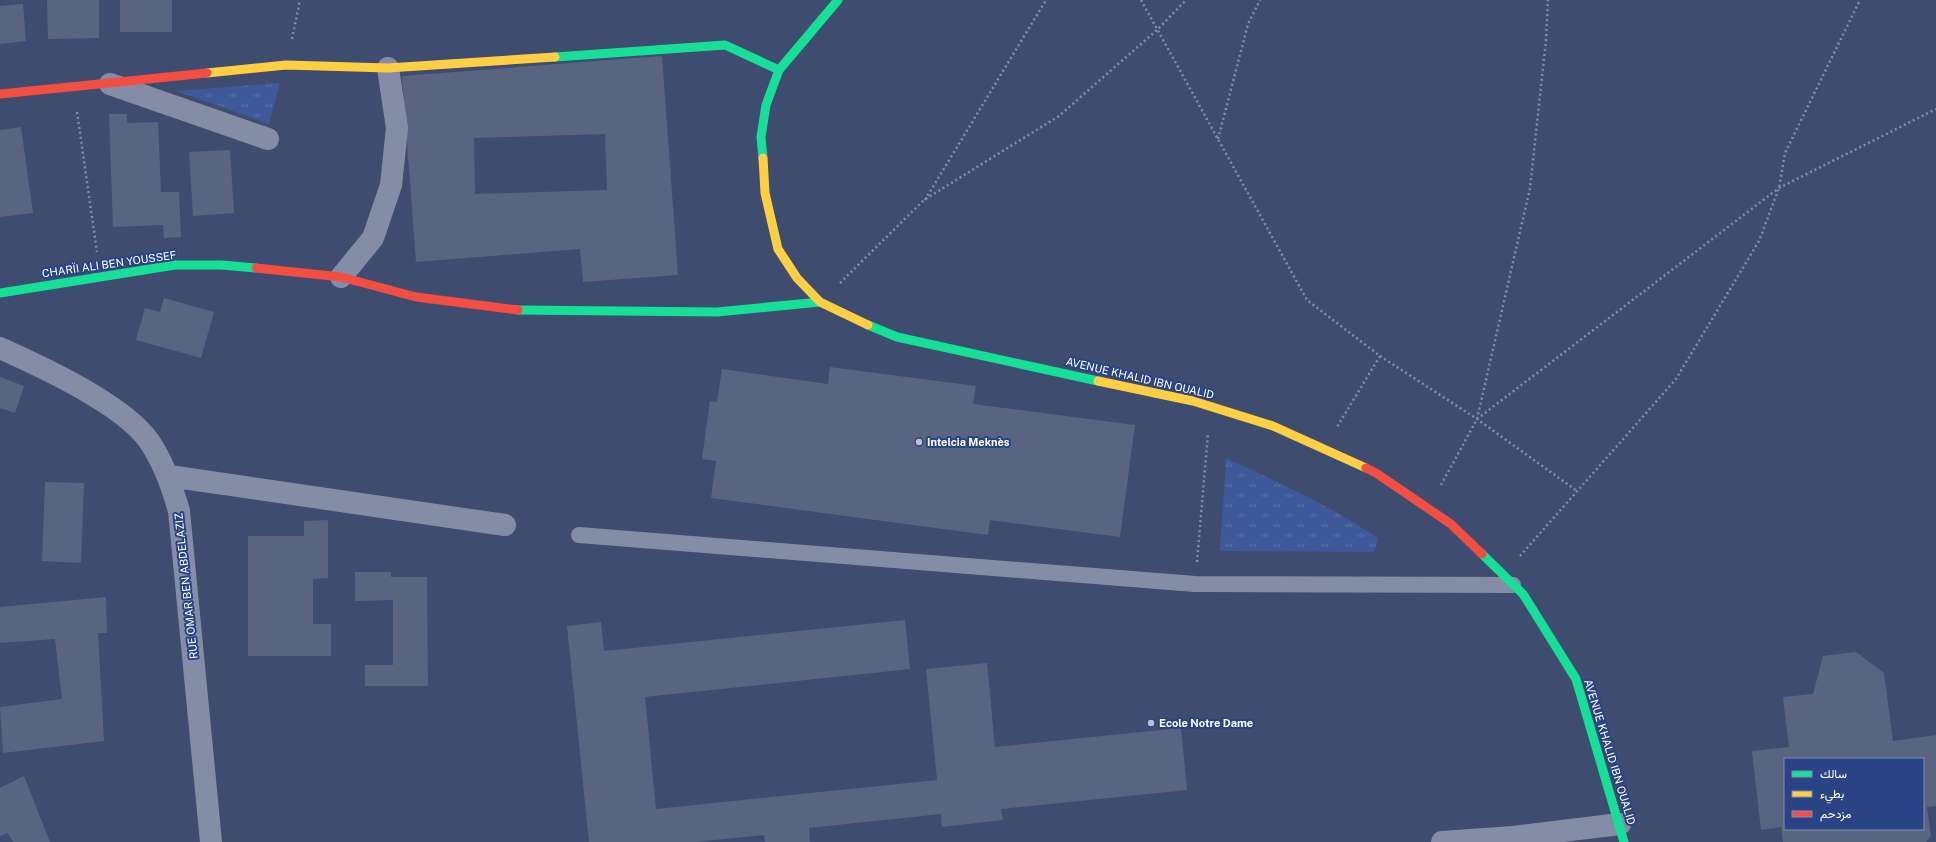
<svg xmlns="http://www.w3.org/2000/svg" width="1936" height="842" viewBox="0 0 1936 842" font-family="'Public Sans',Vazirmatn,sans-serif">
<style>
.grass{fill:url(#grass-tufts)}
.building{fill:#596480;fill-rule:evenodd}
.lines{fill:none;stroke-linecap:round;stroke-linejoin:round}
.path{stroke:#858da6;stroke-width:2.5;stroke-dasharray:2 3;stroke-linecap:butt}
.lane{stroke:#858da6;stroke-width:16}
.street{stroke:#858da6;stroke-width:22}
.fast{stroke:#16e098;stroke-width:9}
.slow{stroke:#ffcf43;stroke-width:9}
.jam{stroke:#f24e42;stroke-width:9}
.poi-dot{fill:#bbc0cd;stroke:#2a4384;stroke-width:1.5}
.labels{text-anchor:middle;stroke-width:4;stroke-linejoin:round;paint-order:stroke}
.street-label{font-size:11px;fill:#fff;stroke:#2a4384}
.poi-label{font-size:11px;font-weight:bold;fill:#fff;stroke:#2a4384;text-anchor:start}
</style>
<defs>
<pattern id="grass-tufts" width="24" height="20" patternUnits="userSpaceOnUse"><rect width="24" height="20" fill="#3e599a"/><path d="M3 7l-1-3M5 7V3M7 7l1-3M15 17l-1-3M17 17v-4M19 17l1-3" fill="none" stroke="#5b72a9"/></pattern>
</defs>
<rect width="100%" height="100%" fill="#3e4c70"/>
<path class="grass" d="M280,83l-11,41 -92,-33z
M1226,458c52,24 104,48 152,80l-4,14 -154,-1z"/>
<path class="building" d="M47,0h52v38l-51,1z
M120,0h52v32h-52z
M23,4l3,37 -26,3v-38z
M662,56l16,219 -95,7 -3,-33 -164,13 -14,-186zM605,134l2,56 -132,4 -1,-56z
M109,114h18v9l31,-1 3,70h18l2,45 -17,1 -1,-13 -50,2z
M21,127l12,86 -33,4v-87z
M230,150l4,63 -41,3 -4,-64z
M164,298l50,14 -13,46 -65,-18 9,-32 15,4z
M830,367l146,19 -3,18 162,21 -15,112 -130,-17 -2,15 -277,-37 5,-37 -14,-2 8,-58 7,1 5,-33 106,15z
M0,377l24,9 -9,27 -15,-5z
M45,482l39,1 -3,80 -39,-2z
M328,520v58l-15,1v45h18v32h-83v-120h56v-15z
M355,572h36v5h36l1,109h-63v-21h28v-65l-38,1z
M106,597l1,36h-9l6,108 -101,12 -3,-46 62,-8 -7,-60 -55,4v-36z
M905,620l5,49 -265,28 11,112 281,-29 -11,-111 61,-6 8,84 186,-19 6,62 -186,19 2,11 -61,7 -1,-13 -132,14 1,14h-45l-1,-7 -69,7h-106l-22,-216 34,-4 3,29z
M1856,652l28,21 9,68 43,-6v71l-9,1 4,29 -5,6h-143l-2,-15 -20,3 -9,-79 37,-4 -6,-50 30,-3 10,-38zM1785,759h138v70h-138z
M24,776l26,66h-37l-5,-9 -8,3v-48z"/>
<g class="lines">
<path class="path" d="M1141,0l166,300 73,56 -43,71
M292,39l8,-39
M77,112l20,140
M1218,139l30,-115 12,-24
M925,200l121,-200
M840,283l84,-83 135,-84 98,-86 29,-30
M1380,356l97,63 100,72
M1477,419l302,-231 157,-79
M1441,485l36,-66 53,-231 16,-148 2,-40
M1520,556l156,-177 83,-138 20,-53 6,-35 75,-153
M1197,562l11,-129"/>
<path class="lane" d="M579,535l616,49 318,1"/>
<path class="street" d="M110,84l158,55
M341,277l32,-39 18,-53 6,-57 -9,-60
M0,348c42,19 123,56 149,93 15,22 23,45 30,70l32,331
M169,476l336,49
M1442,842l71,-5 107,-13"/>
<path class="fast" d="M555,57l170,-12 54,25
M763,158l-2,-21 5,-32 13,-35 59,-70
M0,293l175,-28h46l35,3
M518,310l199,2 103,-10
M868,325l29,12 201,44
M1482,554l41,40 53,85 48,163"/>
<path class="slow" d="M207,73l79,-8 102,3 167,-11
M763,158l2,35 13,56 19,29 23,24 48,23
M1098,381l95,20 80,25 93,42"/>
<path class="jam" d="M0,94l207,-21
M256,268l85,9 75,20 102,13
M1366,468l10,5 75,51 31,30"/>
</g>
<g class="poi-dot">
<circle cx="919" cy="442" r="4"/>
<circle cx="1151" cy="723" r="4"/>
</g>
<g class="labels">
<g class="street-label">
<text transform="translate(109 264) rotate(-8)" y="4">CHARÏI ALI BEN YOUSSEF</text>
<text transform="translate(1140 378) rotate(13)" y="4">AVENUE KHALID IBN OUALID</text>
<text transform="translate(186 586) rotate(-96)" y="4">RUE OMAR BEN ABDELAZIZ</text>
<text transform="translate(1610 752) rotate(73)" y="4">AVENUE KHALID IBN OUALID</text>
</g>
<g class="poi-label">
<text x="927" y="446">Intelcia Meknès</text>
<text x="1159" y="727">Ecole Notre Dame</text>
</g>
</g>
<rect x="1784" y="758" width="140" height="72" fill="#2a4384" stroke="#7f8eb5"/>
<rect x="1792" y="771" width="20" height="6" fill="#16e098" stroke="#7f8eb5"/>
<text x="1820" y="778" font-size="12" fill="#ffffff">سالك</text>
<rect x="1792" y="791" width="20" height="6" fill="#ffcf43" stroke="#7f8eb5"/>
<text x="1820" y="798" font-size="12" fill="#ffffff">بطيء</text>
<rect x="1792" y="811" width="20" height="6" fill="#f24e42" stroke="#7f8eb5"/>
<text x="1820" y="818" font-size="12" fill="#ffffff">مزدحم</text>
</svg>
